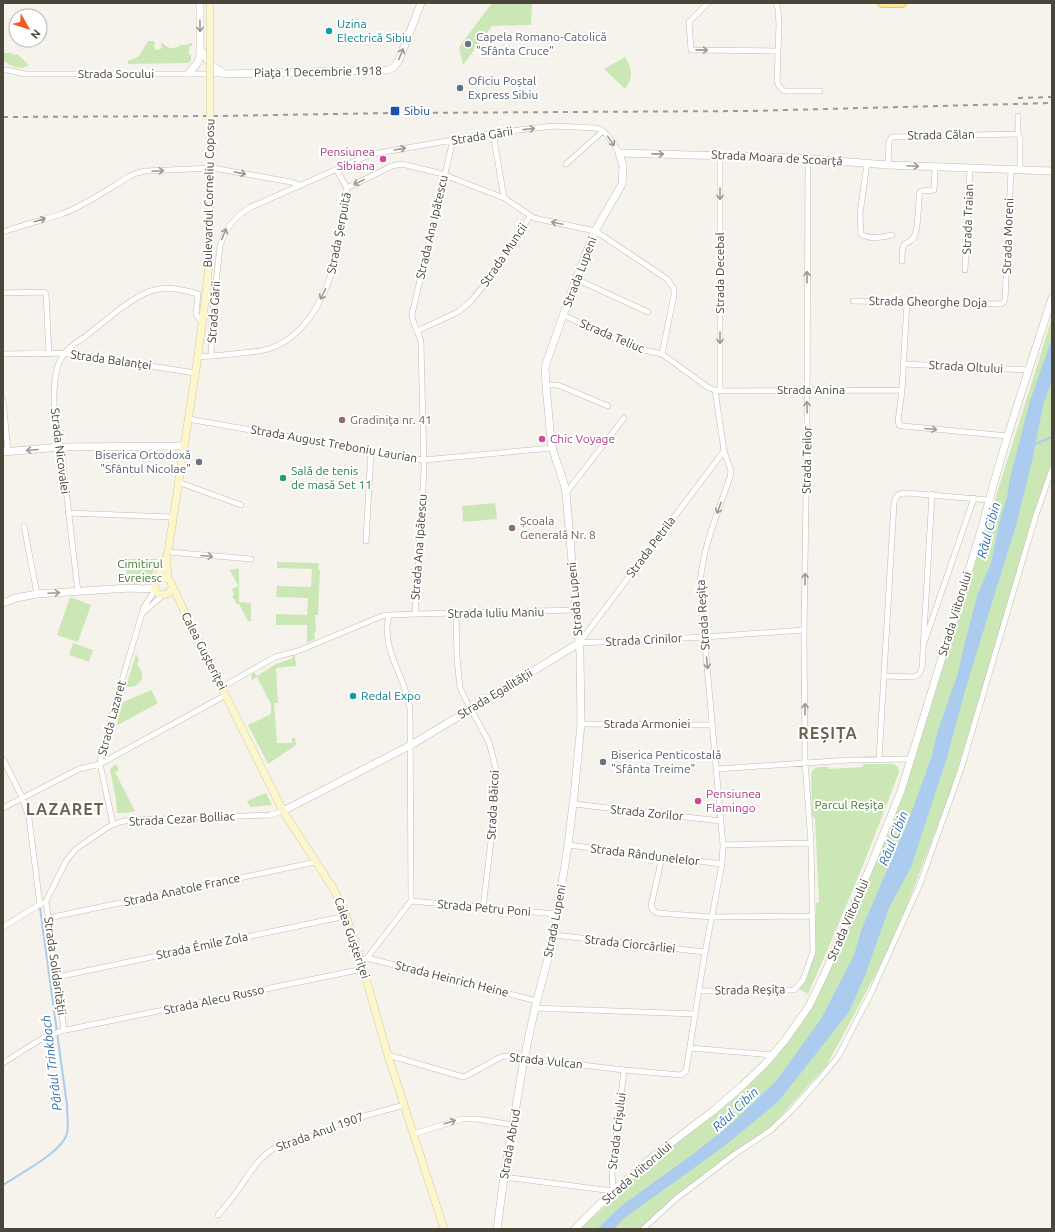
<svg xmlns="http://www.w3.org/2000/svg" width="1055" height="1232" viewBox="0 0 1055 1232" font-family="Ubuntu,sans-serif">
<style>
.green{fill:#cce7b6}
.water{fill:#abccef}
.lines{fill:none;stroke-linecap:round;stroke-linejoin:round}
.stream{stroke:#abccef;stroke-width:2}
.minor-casing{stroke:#c0bcae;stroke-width:6}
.tertiary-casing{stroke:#c0bcae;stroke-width:8}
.secondary-casing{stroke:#d3ca9c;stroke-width:8}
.primary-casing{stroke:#e1ca6e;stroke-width:10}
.minor{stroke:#fff;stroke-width:5}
.tertiary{stroke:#fff;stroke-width:7}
.secondary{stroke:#fdf6cd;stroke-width:7}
.primary{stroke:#fbea9e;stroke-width:8}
.rail{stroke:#999;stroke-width:2;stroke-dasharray:5 5;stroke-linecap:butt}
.secondary-bridge-casing{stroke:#d3ca9c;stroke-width:8;stroke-linecap:butt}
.secondary-bridge{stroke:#fdf6cd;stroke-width:7}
.oneway{stroke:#9b9992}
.culture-dot{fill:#0f9aa8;stroke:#fff;stroke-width:1.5}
.worship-dot{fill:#6b7280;stroke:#fff;stroke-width:1.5}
.service-dot{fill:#5c6f8a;stroke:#fff;stroke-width:1.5}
.transit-dot{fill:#1a4fb4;stroke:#fff;stroke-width:1.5}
.hotel-dot{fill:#d1479c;stroke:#fff;stroke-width:1.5}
.education-dot{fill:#8d6e63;stroke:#fff;stroke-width:1.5}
.leisure-dot{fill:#2e9e5b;stroke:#fff;stroke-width:1.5}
.labels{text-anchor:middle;stroke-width:4;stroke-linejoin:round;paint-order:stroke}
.culture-label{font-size:12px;fill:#0d838f;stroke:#fff;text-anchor:start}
.worship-label{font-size:12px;fill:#5b616d;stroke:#fff;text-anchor:start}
.street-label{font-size:12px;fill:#494539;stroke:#fff}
.service-label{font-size:12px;fill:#4e5e75;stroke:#fff;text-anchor:start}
.transit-label{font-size:12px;fill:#164399;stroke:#fff;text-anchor:start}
.hotel-label{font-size:12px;fill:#b23c85;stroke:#fff;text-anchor:start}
.education-label{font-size:12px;fill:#785e54;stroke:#fff;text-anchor:start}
.leisure-label{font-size:12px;fill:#27864d;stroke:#fff;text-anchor:start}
.park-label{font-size:12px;fill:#427a2d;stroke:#fff}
.water-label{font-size:13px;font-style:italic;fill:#3470b3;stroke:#fff}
.district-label{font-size:16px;font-weight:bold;letter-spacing:1px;fill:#6c6451;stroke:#fff}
</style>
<rect width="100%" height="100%" fill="#f5f3eb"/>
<path class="green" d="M492,3l40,1 -1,21 -39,1 -29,39 -4,-18z
M148,41h6l1,9 6,-1 1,-7c5,7 12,8 19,3h4l7,-2v3h-3v9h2v6l-2,2 -61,1v-3l11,-5z
M3,53h9l2,2 3,-1 12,11c-9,6 -19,1 -26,-5z
M625,57c7,12 9,19 0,32l-21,-20z
M1052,318v152l-4,9 -99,317 -56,146 -66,123 -58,64 -114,88 -11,12h-64l76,-71 59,-43 29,-25 30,-31 37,-49 18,-38 59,-138 18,-51z
M495,503l2,16 -34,3 -1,-16z
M128,559h30l-9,24 -24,1z
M277,562l42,1 -1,6 2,1 -2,45h-3l1,17 -2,1 1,6 -8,4v-18h-31v-11l31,1 1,-17 -32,-1 1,-11 34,1 1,-18 -35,-1z
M239,568v34l12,1v18h-3l-9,-17h-2l-5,-8 2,-1 -2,-6 6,-3 -8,-16z
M70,597l21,8 -13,37 -21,-7z
M73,643l20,7 -4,12 -20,-7z
M291,653l4,3 1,10 -20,2 2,35h-4l3,40h15v-5h3l1,7 -28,19 -20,-39 23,-11v-10l-14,-27 -5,3c-2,-4 -1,-6 2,-8l3,4 19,-12 17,-6z
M136,654l3,5 -2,5c1,2 4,6 5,9 2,10 -8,15 -16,14z
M151,690l7,13 -42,23 4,-15h-4l5,-8z
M116,764l3,6 -4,2 20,39 -8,2h-10l-1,-13 -6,-31z
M863,764h31l4,3 1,5c-28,75 -58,149 -91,222l-9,-5 6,-9 10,-28 1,-49 3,-1 -4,-83 -3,-3 -1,-42c2,-8 9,-7 17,-7l1,2 34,-2z
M266,793l6,12 -22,2 -3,-6z"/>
<path class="water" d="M1052,338v43l-9,24 -10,52 -16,65 -50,162 -21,77 -35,106 -22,41 -23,65 -17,39 -71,90 -55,45 -100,72 -9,10h-17l24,-23 71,-51 40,-32 44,-42 45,-62 33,-64 8,-27 45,-104 25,-68 5,-23 22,-63 3,-16 15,-58 14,-33 9,-43 7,-23 3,-19 20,-77z"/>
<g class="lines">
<path class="stream" d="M1035,444l17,-7
M3,1185c16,-11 60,-33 64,-52 2,-9 0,-19 0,-28l-27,-197"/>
<g class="minor-casing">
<path id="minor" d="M708,3l-19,19 2,28 87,1
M776,3l2,6 1,15 -2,58 2,4 5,5h36
M3,70h4l18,4h198
M1018,116v18
M493,133l11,65
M867,163l-7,51 1,20c8,6 22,3 31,1
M566,164l37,-33
M888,165l1,-24 3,-4 124,-3h2l2,4v32
M336,169l11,19
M347,188l45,-22 10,-2 37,9 65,25 30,20 61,13 5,3 67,45 7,10v6l-12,59 47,34 6,2 10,1 177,-1
M3,232c19,-7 40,-12 59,-18 24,-9 46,-25 68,-38l7,-3 8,-2 68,-3 78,14 8,3
M902,261c0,-5 0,-13 2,-16 3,-4 8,-3 10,-8 6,-15 3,-30 6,-45 4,-3 9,0 14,-2l1,-23
M965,270l5,-102
M576,279l72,33
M3,293l41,-1 2,2 3,60
M853,301l148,3 3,-2 1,-2 6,-130
M907,302l-5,88 -4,31 1,4 4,1 105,10
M563,315l72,33 27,6
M417,331l41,-19 13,-11 27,-33 32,-52
M3,354l61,-1 17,2 114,18
M211,356l1,-36 8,-74c5,-18 15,-30 31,-39l118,-52 9,-2 115,-20 60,-7 43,2c11,2 17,16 23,25
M198,357c14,-1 28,-2 43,-4 10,-1 20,-1 30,-5 32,-11 52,-46 61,-77l15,-83
M904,364l125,6
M546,385h12l50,21
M720,391v-236
M3,400l5,52
M188,419l235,41 129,-12
M178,482l63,23
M566,493l58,-75
M68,513l104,4
M24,526l13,68
M366,541l5,-90
M168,552l83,7
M78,592l-17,-145c-8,-20 -12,-77 4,-94 5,-7 14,-12 21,-17 18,-14 46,-40 68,-46 15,-4 30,0 44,4l-2,20 6,9
M144,612l19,-17
M415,614l161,-4
M456,614l1,44 3,30 8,16 21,38 8,31 -3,42 -11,93
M925,640l49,-142
M579,643l145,-192
M579,643l126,-6 99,-7
M884,676l30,1 5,-3 3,-6 10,-174
M222,687l53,-30 23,-6 84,-35 8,-1
M581,724l131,1
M3,759l19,38 7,21 11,87
M879,759l15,-256c2,-8 5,-10 13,-10l82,7
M717,769l133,-9 60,-1
M574,804l147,17
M3,808l76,-39 21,-5 126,-69
M113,824l-13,-60 1,-8 15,-56 28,-93 11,-17
M568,845l154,19
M723,845l88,-2
M662,857l-11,49 2,4 4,3 55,4 101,-1
M46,901l20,-40 10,-12 32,-22 12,-5 11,-2 139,-5 13,-4
M46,901l18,129
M411,901l146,13
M48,918l268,-56
M3,927l39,-24
M554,935l151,17
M367,958l170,43
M361,961l6,-3 44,-57 -1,-192c-4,-30 -23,-50 -23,-82 1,-5 0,-8 3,-12l25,-1 9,-144 -3,-128c-2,-10 -9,-18 -9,-28l41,-174
M57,977l289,-61
M699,991l95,-1 9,-10 10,-28 -2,-109 -6,-81 -1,-125 3,-214 1,-265
M535,1008l160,6
M690,1048l82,7
M388,1055l75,22 5,-2 31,-17 6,-2 119,14 57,5 5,-4 19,-119 17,-88 1,-19 -23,-257c1,-38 18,-75 30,-111l1,-6 -7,-20 -9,-61
M3,1063l40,-25 18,-7 302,-62
M413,1134l49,-15h15l36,6
M504,1177l109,14 -1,-19 12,-102
M218,1215c7,-8 14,-16 20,-25 11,-15 20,-33 37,-42l47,-15 17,-10 65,-18
M643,1229l34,-31 58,-44 36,-24 20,-19 26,-29 21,-25 34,-66 48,-107 41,-115 75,-254 16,-46"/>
</g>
<g class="tertiary-casing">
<path id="tertiary" d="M200,49l11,16 14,9 163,-4 6,-3 5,-7 22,-57
M189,73l9,-11 2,-7v-52
M3,452l58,-5 122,-1
M3,603l13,-5 21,-4 93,-6 13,1 11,-1
M283,811l128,-66 60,-36 108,-66
M497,1229l7,-52 20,-118 11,-51 19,-73 14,-90 6,-49 7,-72 -1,-70 -14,-161c-3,-18 -12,-34 -15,-52l-5,-56 -1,-17 2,-7 29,-82 19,-48 27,-47 1,-18 -4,-13 180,5 89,7 164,6
M575,1229l38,-38 18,-15 19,-17 63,-48 29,-25 22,-21 22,-26 23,-33 16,-33 44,-103 32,-79 82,-267c19,-76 45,-151 69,-226"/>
</g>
<g class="secondary-casing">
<path id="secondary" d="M167,558c0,6 0,14 1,19 1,3 4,5 4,9 0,8 -8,10 -14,8l-4,-6 2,-7 7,-4 5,2
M157,579l11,-27 29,-190 7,-53
M172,586c7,12 12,26 18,38l93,187 50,77 11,21 21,66 21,74 58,180"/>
</g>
<g class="primary-casing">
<path id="primary" d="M882,3h20"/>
</g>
<use href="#minor" class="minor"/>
<use href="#tertiary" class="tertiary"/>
<use href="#secondary" class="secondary"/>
<use href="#primary" class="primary"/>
<path class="rail" d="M1018,98l34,-1
M3,117l214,-1 175,-3 357,-2 303,-8"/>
<g class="secondary-bridge-casing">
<path id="secondary-bridge" d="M204,309l4,-34 2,-44v-228"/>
</g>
<use href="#secondary-bridge" class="secondary-bridge"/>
</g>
<defs><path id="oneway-shaft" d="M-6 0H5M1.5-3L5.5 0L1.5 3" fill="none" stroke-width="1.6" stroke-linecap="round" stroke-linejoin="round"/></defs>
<g class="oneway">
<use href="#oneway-shaft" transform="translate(200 26) rotate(89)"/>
<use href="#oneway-shaft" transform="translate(702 50) rotate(1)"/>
<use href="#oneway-shaft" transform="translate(401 54) rotate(-68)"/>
<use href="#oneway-shaft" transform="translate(529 129) rotate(-6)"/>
<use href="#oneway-shaft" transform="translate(611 141) rotate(55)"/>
<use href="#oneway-shaft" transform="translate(400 149) rotate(-10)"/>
<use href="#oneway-shaft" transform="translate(658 154) rotate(1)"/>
<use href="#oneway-shaft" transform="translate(913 166) rotate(3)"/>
<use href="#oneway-shaft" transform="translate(158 171) rotate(-3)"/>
<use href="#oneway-shaft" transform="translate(240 173) rotate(10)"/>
<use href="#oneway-shaft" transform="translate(359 182) rotate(154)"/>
<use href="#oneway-shaft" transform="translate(720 194) rotate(90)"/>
<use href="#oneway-shaft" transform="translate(40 220) rotate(-16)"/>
<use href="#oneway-shaft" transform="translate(557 223) rotate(-168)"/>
<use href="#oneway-shaft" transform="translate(224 234) rotate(-67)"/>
<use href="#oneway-shaft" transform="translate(807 277) rotate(-90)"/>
<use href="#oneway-shaft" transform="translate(323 294) rotate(116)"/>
<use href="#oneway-shaft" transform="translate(720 338) rotate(90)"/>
<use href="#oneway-shaft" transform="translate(807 407) rotate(-91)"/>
<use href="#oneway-shaft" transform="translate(931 429) rotate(5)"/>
<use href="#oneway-shaft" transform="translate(32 450) rotate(175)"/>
<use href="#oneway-shaft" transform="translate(719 508) rotate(110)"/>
<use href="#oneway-shaft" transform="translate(207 556) rotate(5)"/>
<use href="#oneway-shaft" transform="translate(805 579) rotate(-89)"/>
<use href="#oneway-shaft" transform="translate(54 593) rotate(-3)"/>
<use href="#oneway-shaft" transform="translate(707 663) rotate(85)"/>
<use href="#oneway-shaft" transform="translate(805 709) rotate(-90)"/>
<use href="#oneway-shaft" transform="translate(450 1122) rotate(-17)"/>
</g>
<g class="culture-dot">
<circle cx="329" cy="31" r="4"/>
<circle cx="353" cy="696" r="4"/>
</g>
<g class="worship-dot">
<circle cx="468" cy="44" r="4"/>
<circle cx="199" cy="462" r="4"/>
<circle cx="603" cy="762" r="4"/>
</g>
<circle class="service-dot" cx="460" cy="88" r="4"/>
<rect class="transit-dot" x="390" y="106" width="10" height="10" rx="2"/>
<g class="hotel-dot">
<circle cx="383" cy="159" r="4"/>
<circle cx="542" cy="439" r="4"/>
<circle cx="698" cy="801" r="4"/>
</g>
<g class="education-dot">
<circle cx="342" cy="420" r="4"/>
<circle cx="512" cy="528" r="4"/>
</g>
<circle class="leisure-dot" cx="283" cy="478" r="4"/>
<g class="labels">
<g class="culture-label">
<text x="337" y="28">Uzina<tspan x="337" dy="14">Electrică Sibiu</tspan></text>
<text x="361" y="700">Redal Expo</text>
</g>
<g class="worship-label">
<text x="476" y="41">Capela Romano-Catolică<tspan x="476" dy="14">"Sfânta Cruce"</tspan></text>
<text x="191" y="459" text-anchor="end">Biserica Ortodoxă<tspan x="191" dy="14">"Sfântul Nicolae"</tspan></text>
<text x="611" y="759">Biserica Penticostală<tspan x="611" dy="14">"Sfânta Treime"</tspan></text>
</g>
<g class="street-label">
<text transform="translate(318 72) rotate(-1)" y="4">Piața 1 Decembrie 1918</text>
<text x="116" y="78">Strada Socului</text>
<text transform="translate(941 135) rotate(-1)" y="4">Strada Călan</text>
<text transform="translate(482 136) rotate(-9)" y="4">Strada Gării</text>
<text transform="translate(777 158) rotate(3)" y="4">Strada Moara de Scoarță</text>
<text transform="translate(209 193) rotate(-89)" y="4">Bulevardul Corneliu Coposu</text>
<text transform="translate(968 219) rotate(-88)" y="4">Strada Traian</text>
<text transform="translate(432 227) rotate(-77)" y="4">Strada Ana Ipătescu</text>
<text transform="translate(339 233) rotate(-79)" y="4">Strada Șerpuită</text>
<text transform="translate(1008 236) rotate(-88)" y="4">Strada Moreni</text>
<text transform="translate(504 255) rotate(-56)" y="4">Strada Muncii</text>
<text transform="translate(580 272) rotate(-69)" y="4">Strada Lupeni</text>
<text transform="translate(720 273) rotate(-90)" y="4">Strada Decebal</text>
<text transform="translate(928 302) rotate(1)" y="4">Strada Gheorghe Doja</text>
<text transform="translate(214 312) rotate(-86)" y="4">Strada Gării</text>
<text transform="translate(612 336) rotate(23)" y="4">Strada Teliuc</text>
<text transform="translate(111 360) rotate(8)" y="4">Strada Balanței</text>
<text transform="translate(966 367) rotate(3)" y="4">Strada Oltului</text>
<text x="811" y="394">Strada Anina</text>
<text transform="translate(334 444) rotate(10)" y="4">Strada August Treboniu Laurian</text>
<text transform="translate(60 451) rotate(83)" y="4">Strada Nicovalei</text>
<text transform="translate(807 460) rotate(-89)" y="4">Strada Teilor</text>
<text transform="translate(419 547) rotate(-86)" y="4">Strada Ana Ipătescu</text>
<text transform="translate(651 547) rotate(-53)" y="4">Strada Petrila</text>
<text transform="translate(575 599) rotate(-95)" y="4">Strada Lupeni</text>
<text transform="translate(496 613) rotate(-1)" y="4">Strada Iuliu Maniu</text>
<text transform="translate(955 614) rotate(-73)" y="4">Strada Viitorului</text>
<text transform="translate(703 615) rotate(-94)" y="4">Strada Reșița</text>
<text transform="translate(644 640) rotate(-3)" y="4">Strada Crinilor</text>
<text transform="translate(204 651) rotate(63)" y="4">Calea Gușteriței</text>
<text transform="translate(495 694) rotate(-31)" y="4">Strada Egalității</text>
<text transform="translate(112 718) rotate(-75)" y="4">Strada Lazaret</text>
<text x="647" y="728">Strada Armoniei</text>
<text transform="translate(493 805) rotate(-87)" y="4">Strada Băicoi</text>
<text transform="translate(647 813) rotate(6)" y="4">Strada Zorilor</text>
<text transform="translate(182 819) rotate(-3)" y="4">Strada Cezar Bolliac</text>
<text transform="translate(645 855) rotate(7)" y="4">Strada Rândunelelor</text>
<text transform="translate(182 890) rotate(-12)" y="4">Strada Anatole France</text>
<text transform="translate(484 908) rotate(5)" y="4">Strada Petru Poni</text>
<text transform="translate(848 920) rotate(-67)" y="4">Strada Viitorului</text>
<text transform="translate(555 921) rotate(-79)" y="4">Strada Lupeni</text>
<text transform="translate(352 938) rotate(71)" y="4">Calea Gușteriței</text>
<text transform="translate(630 944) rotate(6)" y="4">Strada Ciorcârliei</text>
<text transform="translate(202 946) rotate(-12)" y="4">Strada Émile Zola</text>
<text transform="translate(55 966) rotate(82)" y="4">Strada Solidarității</text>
<text transform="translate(452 979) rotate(14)" y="4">Strada Heinrich Heine</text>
<text transform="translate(750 990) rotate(-1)" y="4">Strada Reșița</text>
<text transform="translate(214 1000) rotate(-12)" y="4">Strada Alecu Russo</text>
<text transform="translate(546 1061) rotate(6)" y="4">Strada Vulcan</text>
<text transform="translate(617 1131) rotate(-83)" y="4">Strada Crișului</text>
<text transform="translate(320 1132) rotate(-20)" y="4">Strada Anul 1907</text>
<text transform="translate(510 1144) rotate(-80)" y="4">Strada Abrud</text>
<text transform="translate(637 1173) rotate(-41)" y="4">Strada Viitorului</text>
</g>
<g class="service-label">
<text x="468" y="85">Oficiu Poștal<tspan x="468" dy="14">Express Sibiu</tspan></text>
</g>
<g class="transit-label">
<text x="404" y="115">Sibiu</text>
</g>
<g class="hotel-label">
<text x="375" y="156" text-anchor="end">Pensiunea<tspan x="375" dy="14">Sibiana</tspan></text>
<text x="550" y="443">Chic Voyage</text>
<text x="706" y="798">Pensiunea<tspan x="706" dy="14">Flamingo</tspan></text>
</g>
<g class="education-label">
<text x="350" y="424">Gradinița nr. 41</text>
<text x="520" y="525">Școala<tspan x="520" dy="14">Generală Nr. 8</tspan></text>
</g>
<g class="leisure-label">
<text x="291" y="475">Sală de tenis<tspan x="291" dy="14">de masă Set 11</tspan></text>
</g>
<g class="park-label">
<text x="140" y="568">Cimitirul<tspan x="140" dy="14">Evreiesc</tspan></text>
<text x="849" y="809">Parcul Reșița</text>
</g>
<g class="water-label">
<text transform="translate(988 530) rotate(-75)" y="5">Râul Cibin</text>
<text transform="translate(893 838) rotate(-68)" y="5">Râul Cibin</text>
<text transform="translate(51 1063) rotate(-97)" y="5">Pârâul Trinkbach</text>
<text transform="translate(735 1109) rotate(-43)" y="5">Râul Cibin</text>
</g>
<g class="district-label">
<text x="828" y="739">REȘIȚA</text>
<text x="65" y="815">LAZARET</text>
</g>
</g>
<rect width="1055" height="1232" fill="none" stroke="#494539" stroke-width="8"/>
<g transform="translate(28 28) rotate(129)"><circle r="19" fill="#ffffff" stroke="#b6b5b0"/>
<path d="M0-3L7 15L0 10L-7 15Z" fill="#f35925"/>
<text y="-6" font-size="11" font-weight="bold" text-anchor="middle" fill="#494539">N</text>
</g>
</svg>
